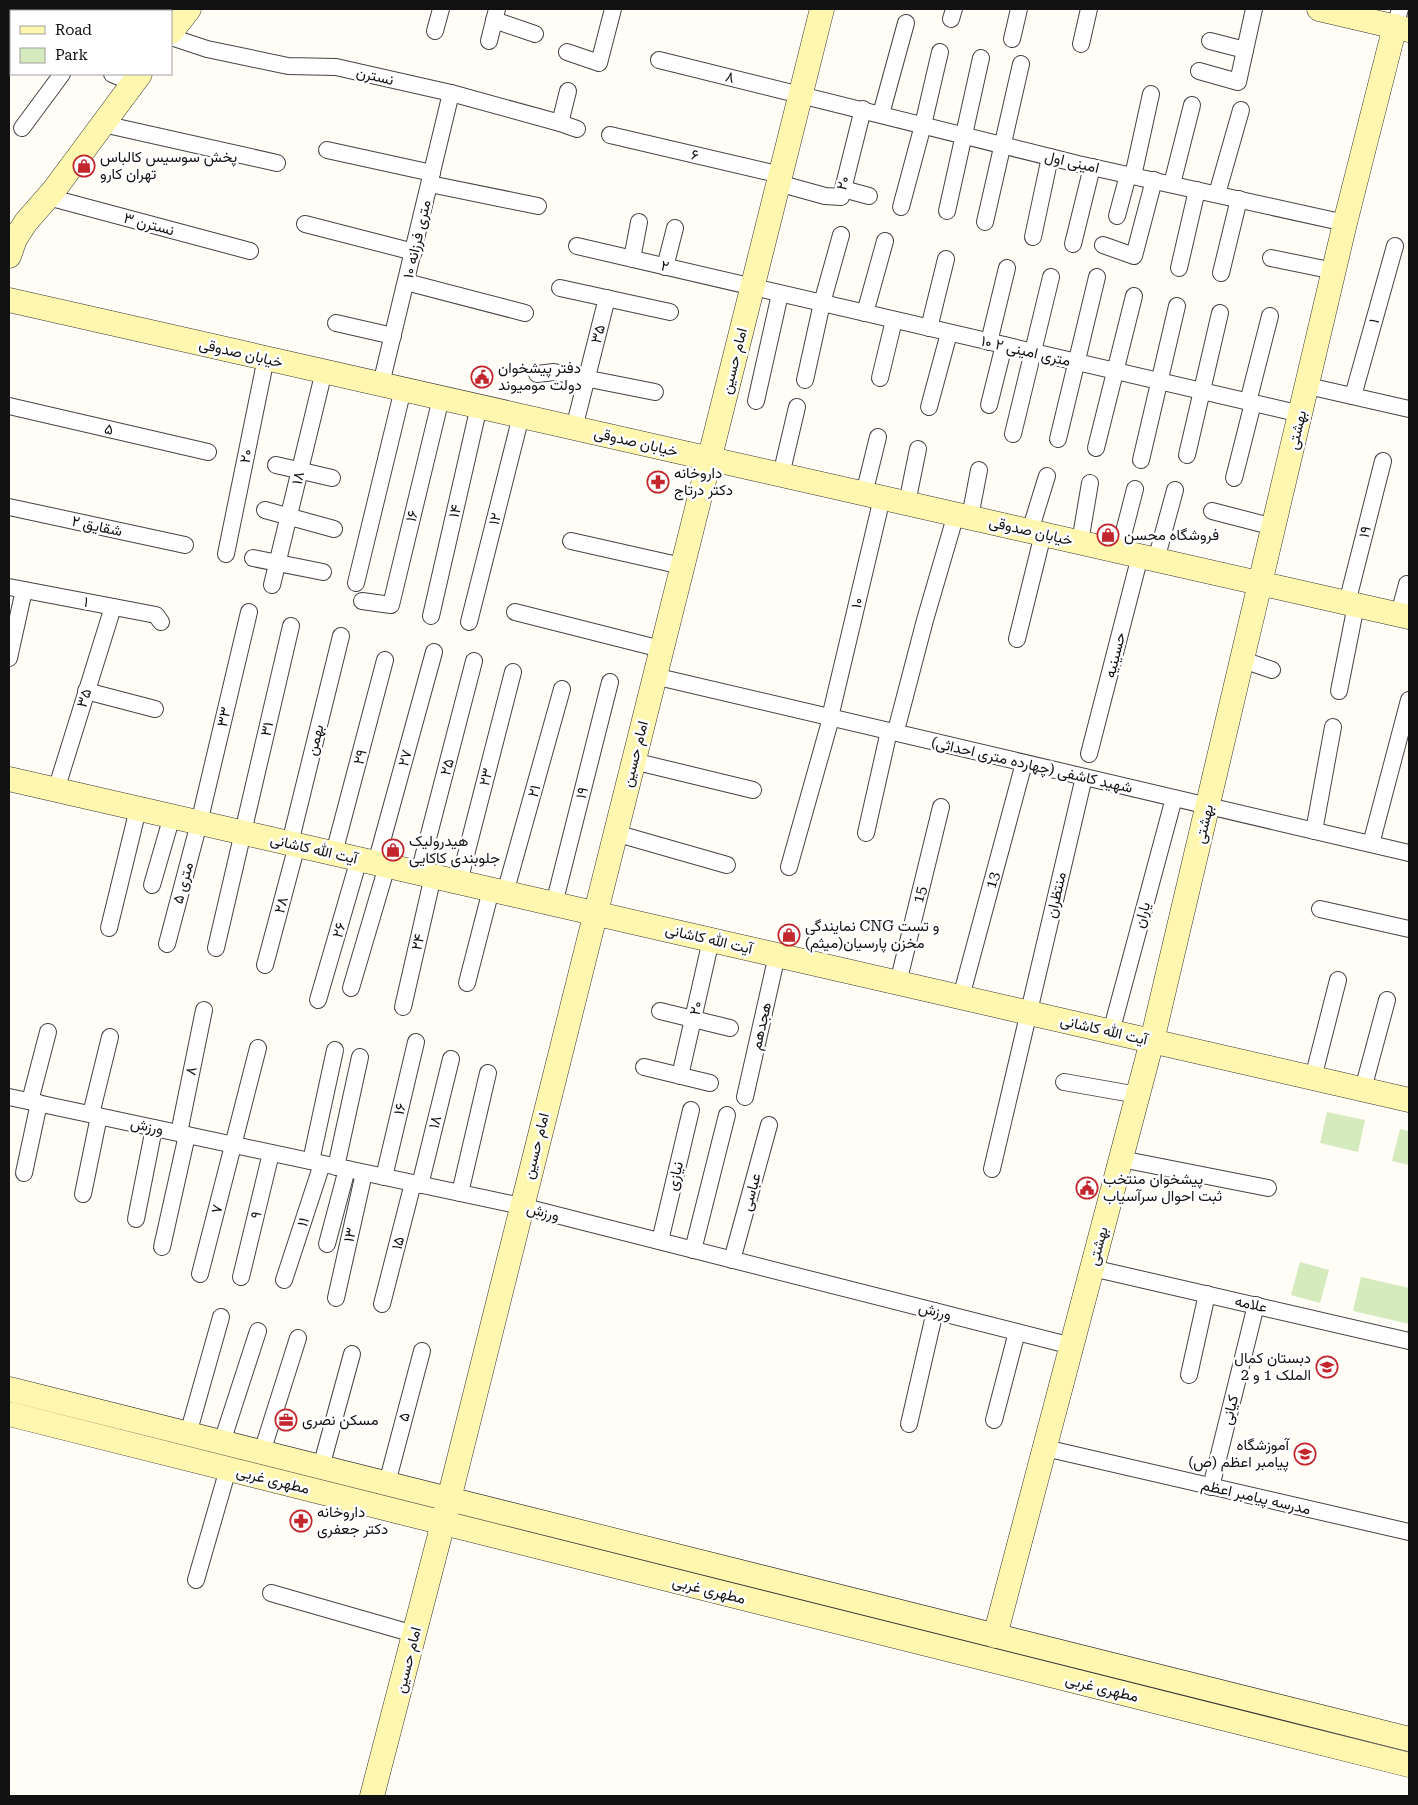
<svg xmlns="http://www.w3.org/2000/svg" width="1418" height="1805" viewBox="0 0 1418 1805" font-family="'Roboto Serif',Vazirmatn,serif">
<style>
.green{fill:#d5ebbd}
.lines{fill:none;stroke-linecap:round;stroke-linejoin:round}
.street-casing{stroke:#444;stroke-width:18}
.secondary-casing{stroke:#333;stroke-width:25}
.street{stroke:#fff;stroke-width:16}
.secondary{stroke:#fff6b0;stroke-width:24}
.labels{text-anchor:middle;stroke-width:5;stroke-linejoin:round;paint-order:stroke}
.street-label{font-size:15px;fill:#111;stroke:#fff}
.poi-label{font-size:15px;fill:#111;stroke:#fff;text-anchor:start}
</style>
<rect width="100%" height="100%" fill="#fffdf5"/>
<path class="green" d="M1327,1112l38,8 -7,32 -38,-9z
M1400,1129l9,2v34l-17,-4z
M1300,1262l29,8 -9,33 -29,-8z
M1361,1277l48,11v36l-56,-13z"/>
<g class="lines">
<g class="street-casing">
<g id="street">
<path d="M951,19l3,-10"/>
<path d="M494,20l41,14"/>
<path d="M9,26l2,2"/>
<path d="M1395,26l5,-17"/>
<path d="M435,31l6,-22"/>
<path d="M171,37l36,12 81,17 48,1 115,26 109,30 17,6"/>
<path d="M1012,39l7,-30"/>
<path d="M489,41l8,-32"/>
<path d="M1210,41l35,9"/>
<path d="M1081,44l8,-35"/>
<path d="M567,52l32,11 14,-54"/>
<path d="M659,60l419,104 267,59"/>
<path d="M1199,71l39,11 16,-73"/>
<path d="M112,74l21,9"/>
<path d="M881,114l25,-91"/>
<path d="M560,123l8,-32"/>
<path d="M103,124l174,39"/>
<path d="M22,128l40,-54"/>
<path d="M610,135l171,40"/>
<path d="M327,150l105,23"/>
<path d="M1133,176l18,-82"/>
<path d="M778,183l47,13 16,1 22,-88"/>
<path d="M430,184l108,22"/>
<path d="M1172,184l20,-79"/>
<path d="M843,189l26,7"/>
<path d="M1217,194l24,-84"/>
<path d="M48,197l202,54"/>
<path d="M901,207l22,-82 17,-73"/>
<path d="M947,211l34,-153"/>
<path d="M1117,216l11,-41"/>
<path d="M985,222l36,-158"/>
<path d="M305,224l109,28"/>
<path d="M1033,237l17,-80"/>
<path d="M1073,244l19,-77"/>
<path d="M1103,245l31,11 20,-76"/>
<path d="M577,246l724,168"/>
<path d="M1271,258l63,13"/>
<path d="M632,259l7,-37"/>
<path d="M665,267l10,-39"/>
<path d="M1179,268l18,-78"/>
<path d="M1221,273l18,-74"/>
<path d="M406,282l119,31"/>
<path d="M560,288l110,24"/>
<path d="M865,313l20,-72"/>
<path d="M336,323l57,13"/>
<path d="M929,328l17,-69"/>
<path d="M989,342l18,-74"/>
<path d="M537,374l17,-2 101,20"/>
<path d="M880,378l14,-58"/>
<path d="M805,380l17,-77 19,-68"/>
<path d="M381,384l70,-291"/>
<path d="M1308,386l101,23"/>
<path d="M1353,396l42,-150"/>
<path d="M756,401l24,-107"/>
<path d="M1248,402l22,-86"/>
<path d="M989,405l15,-60"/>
<path d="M9,406l199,46"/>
<path d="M929,407l20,-74"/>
<path d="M574,428l33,-130"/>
<path d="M1013,434l38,-157"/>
<path d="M1058,439l39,-162"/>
<path d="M1096,448l38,-152"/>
<path d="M1187,455l33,-142"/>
<path d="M1141,460l36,-154"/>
<path d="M276,465l56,13"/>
<path d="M781,475l16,-68"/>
<path d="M1234,478l19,-75"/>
<path d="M864,494l14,-57"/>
<path d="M907,503l11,-54"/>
<path d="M9,507l176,38"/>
<path d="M265,510l69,19"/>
<path d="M1212,511l62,16"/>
<path d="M970,517l9,-47"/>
<path d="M1030,531l17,-55"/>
<path d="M571,541l111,25"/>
<path d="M1080,542l10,-59"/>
<path d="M1119,551l16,-62"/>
<path d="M226,554l40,-196"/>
<path d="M253,558l70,14"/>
<path d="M1156,560l19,-70"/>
<path d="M356,583l47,-194"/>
<path d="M272,585l52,-214"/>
<path d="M9,587l147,28 5,7"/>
<path d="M362,601l29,4 50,-207"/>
<path d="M1347,603l36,-142"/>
<path d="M515,612l146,37"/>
<path d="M1399,614l8,-30"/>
<path d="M431,616l48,-210"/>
<path d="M469,622l52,-206"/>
<path d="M1017,639l26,-105"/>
<path d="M9,658l15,-68"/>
<path d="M1243,660l29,10"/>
<path d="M654,676l755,177"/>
<path d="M86,691l69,18"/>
<path d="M1339,691l17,-86"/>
<path d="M832,709l50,-211"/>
<path d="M898,723l27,-103 31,-106"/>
<path d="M1089,754l51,-198"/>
<path d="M633,761l120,29"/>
<path d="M56,790l57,-183"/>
<path d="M1314,831l19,-104"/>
<path d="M615,833l112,32"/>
<path d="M866,833l23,-102"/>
<path d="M290,843l51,-207"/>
<path d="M1371,844l38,-144"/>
<path d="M334,853l51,-193"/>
<path d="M376,863l58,-211"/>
<path d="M789,867l42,-149"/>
<path d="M419,873l55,-212"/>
<path d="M459,882l54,-210"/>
<path d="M152,885l20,-69"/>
<path d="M505,893l57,-204"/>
<path d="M554,904l56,-222"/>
<path d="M1320,909l89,20"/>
<path d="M109,928l29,-119"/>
<path d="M167,944l32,-121 50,-211"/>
<path d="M216,948l75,-322"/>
<path d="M265,965l32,-120"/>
<path d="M467,983l24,-93"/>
<path id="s1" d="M898,983l43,-176"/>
<path d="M351,988l36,-122"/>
<path id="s2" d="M961,997l63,-234"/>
<path d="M318,1000l41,-141"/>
<path d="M403,1007l30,-131"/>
<path d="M660,1011l70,17"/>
<path d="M1111,1032l63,-234"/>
<path d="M644,1067l66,16"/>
<path d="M680,1076l31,-136"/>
<path d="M1313,1078l25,-98"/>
<path d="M1064,1082l74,13"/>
<path d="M1363,1089l24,-89"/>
<path d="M9,1097l512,109 551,140"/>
<path d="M745,1097l32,-142"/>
<path d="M30,1101l18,-69"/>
<path d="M91,1114l19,-77"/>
<path d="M179,1133l25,-123"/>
<path d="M1121,1159l147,29"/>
<path d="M311,1161l24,-111"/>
<path d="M336,1167l24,-110"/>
<path d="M992,1169l92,-392"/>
<path d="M24,1173l15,-70"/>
<path d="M384,1177l32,-135"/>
<path d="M420,1185l31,-126"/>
<path d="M460,1193l28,-120"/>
<path d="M83,1194l16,-78"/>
<path d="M136,1219l18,-91"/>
<path d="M660,1241l31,-131"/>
<path d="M327,1244l20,-75"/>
<path d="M162,1247l25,-112"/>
<path d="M693,1250l34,-135"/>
<path d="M732,1260l37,-135"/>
<path d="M1092,1268l317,73"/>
<path d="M200,1274l58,-226"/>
<path d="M241,1277l30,-124"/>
<path d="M284,1280l38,-116"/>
<path d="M336,1298l28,-125"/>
<path d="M382,1304l31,-121"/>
<path d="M1189,1375l18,-81"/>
<path d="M994,1420l23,-88"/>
<path d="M909,1424l26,-113"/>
<path d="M188,1434l33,-117"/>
<path d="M222,1442l36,-111"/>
<path d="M1045,1448l364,84"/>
<path d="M262,1452l36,-114"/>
<path d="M321,1467l31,-113"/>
<path d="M387,1483l35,-132"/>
<path d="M1211,1487l45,-182"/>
<path d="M196,1580l32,-111"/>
<path d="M271,1593l143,41"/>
</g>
</g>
<g class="secondary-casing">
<path id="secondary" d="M1319,9l90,21
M171,32l18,-23
M9,256l6,-17 11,-17 28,-32 86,-116
M9,300l1400,317
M9,779l1400,321
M9,1389l1400,350
M9,1414l1400,351
M995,1636l157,-595 193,-818 50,-197
M372,1796l71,-273 379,-1514"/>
</g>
<use href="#street" class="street"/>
<use href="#secondary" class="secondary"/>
</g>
<defs>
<g id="shop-ring" transform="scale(1.125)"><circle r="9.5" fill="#fff" stroke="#c4262e" stroke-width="1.5"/><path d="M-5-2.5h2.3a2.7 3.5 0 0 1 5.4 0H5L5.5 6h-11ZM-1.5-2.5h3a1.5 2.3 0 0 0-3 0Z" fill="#c4262e"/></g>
<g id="civic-ring" transform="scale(1.125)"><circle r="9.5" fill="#fff" stroke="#c4262e" stroke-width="1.5"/><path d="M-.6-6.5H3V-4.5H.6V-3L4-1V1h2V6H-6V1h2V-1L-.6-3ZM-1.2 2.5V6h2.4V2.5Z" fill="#c4262e"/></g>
<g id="pharmacy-ring" transform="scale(1.125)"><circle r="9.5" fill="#fff" stroke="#c4262e" stroke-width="1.5"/><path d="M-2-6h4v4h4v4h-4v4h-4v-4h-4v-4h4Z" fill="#c4262e"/></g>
<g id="school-ring" transform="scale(1.125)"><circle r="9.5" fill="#fff" stroke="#c4262e" stroke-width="1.5"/><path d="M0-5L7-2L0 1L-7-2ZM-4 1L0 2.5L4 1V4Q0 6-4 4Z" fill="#c4262e"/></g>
<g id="office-ring" transform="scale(1.125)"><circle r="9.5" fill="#fff" stroke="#c4262e" stroke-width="1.5"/><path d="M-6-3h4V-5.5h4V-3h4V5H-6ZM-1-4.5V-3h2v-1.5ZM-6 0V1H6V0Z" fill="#c4262e"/></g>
</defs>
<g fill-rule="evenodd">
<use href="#shop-ring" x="84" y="166"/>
<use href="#civic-ring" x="482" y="377"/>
<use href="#pharmacy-ring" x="658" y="482"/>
<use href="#shop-ring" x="1108" y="535"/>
<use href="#shop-ring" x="393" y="850"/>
<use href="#shop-ring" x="789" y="935"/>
<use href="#civic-ring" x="1087" y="1188"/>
<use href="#school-ring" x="1327" y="1367"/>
<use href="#office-ring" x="286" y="1420"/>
<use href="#school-ring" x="1305" y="1454"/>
<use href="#pharmacy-ring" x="301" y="1521"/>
</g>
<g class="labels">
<g class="street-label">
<text transform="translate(375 76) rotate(13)" y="5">نسترن</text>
<text transform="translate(730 77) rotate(14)" y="5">۸</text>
<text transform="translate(695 155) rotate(13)" y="5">۶</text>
<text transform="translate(1072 162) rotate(13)" y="5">امینی اول</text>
<text transform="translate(843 183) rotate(-73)" y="5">۲۰</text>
<text transform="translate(149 224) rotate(15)" y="5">نسترن ۳</text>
<text transform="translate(417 239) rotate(-77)" y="5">۱۰ متری فرزانه</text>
<text transform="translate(665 266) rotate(13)" y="5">۲</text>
<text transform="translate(1374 321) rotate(-74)" y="5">۱</text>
<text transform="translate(598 334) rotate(-76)" y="5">۳۵</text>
<text transform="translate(1026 351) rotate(13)" y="5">۱۰ متری امینی ۲</text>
<text transform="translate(241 353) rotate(13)" y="5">خیابان صدوقی</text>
<text transform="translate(734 361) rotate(-76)" y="5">امام حسین</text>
<text transform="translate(109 429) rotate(13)" y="5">۵</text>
<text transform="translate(1297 430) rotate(-77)" y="5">بهشتی</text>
<text transform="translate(636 442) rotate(13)" y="5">خیابان صدوقی</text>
<text transform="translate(246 456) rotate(-79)" y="5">۲۰</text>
<text transform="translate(298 478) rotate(-77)" y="5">۱۸</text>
<text transform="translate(455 511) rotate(-77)" y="5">۱۴</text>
<text transform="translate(412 516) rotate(-76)" y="5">۱۶</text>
<text transform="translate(495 519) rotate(-76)" y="5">۱۲</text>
<text transform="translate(97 526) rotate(12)" y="5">شقایق ۲</text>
<text transform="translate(1031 531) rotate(13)" y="5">خیابان صدوقی</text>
<text transform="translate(1365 532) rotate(-76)" y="5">۱۹</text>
<text transform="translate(86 602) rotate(11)" y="5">۱</text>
<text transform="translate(857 603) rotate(-77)" y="5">۱۰</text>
<text transform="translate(1115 655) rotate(-76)" y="5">حسینیه</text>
<text transform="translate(84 698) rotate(-73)" y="5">۳۵</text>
<text transform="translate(224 717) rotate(-77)" y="5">۳۳</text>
<text transform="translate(267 729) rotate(-77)" y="5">۳۱</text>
<text transform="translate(315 740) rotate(-76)" y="5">بهمن</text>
<text transform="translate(635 754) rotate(-76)" y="5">امام حسین</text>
<text transform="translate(360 757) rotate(-75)" y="5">۲۹</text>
<text transform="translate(405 758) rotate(-75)" y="5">۲۷</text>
<text transform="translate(1032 765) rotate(13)" y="5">شهید کاشفی (چهارده متری احداثی)</text>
<text transform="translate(447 767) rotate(-75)" y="5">۲۵</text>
<text transform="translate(486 777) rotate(-76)" y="5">۲۳</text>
<text transform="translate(534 791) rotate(-74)" y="5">۲۱</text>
<text transform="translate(582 793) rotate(-76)" y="5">۱۹</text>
<text transform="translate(1204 824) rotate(-77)" y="5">بهشتی</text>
<text transform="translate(314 849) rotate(13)" y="5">آیت الله کاشانی</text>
<text dy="5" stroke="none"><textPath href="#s2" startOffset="121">13</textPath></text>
<text transform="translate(183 883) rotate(-75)" y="5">۵ متری</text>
<text dy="5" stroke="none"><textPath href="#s1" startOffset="91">15</textPath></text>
<text transform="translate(1056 895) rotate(-77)" y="5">منتظران</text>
<text transform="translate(281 905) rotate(-75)" y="5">۲۸</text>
<text transform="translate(1142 915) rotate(-75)" y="5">یاران</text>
<text transform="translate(339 930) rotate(-74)" y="5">۲۶</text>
<text transform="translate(709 939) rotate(13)" y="5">آیت الله کاشانی</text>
<text transform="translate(418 942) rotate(-77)" y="5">۲۴</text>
<text transform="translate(696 1008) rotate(-77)" y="5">۲۰</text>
<text transform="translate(761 1026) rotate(-77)" y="5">هجدهم</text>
<text transform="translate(1104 1030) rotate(13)" y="5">آیت الله کاشانی</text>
<text transform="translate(191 1071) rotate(-78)" y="5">۸</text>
<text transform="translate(400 1109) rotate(-77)" y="5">۱۶</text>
<text transform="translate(435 1122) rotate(-76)" y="5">۱۸</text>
<text transform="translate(147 1126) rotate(12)" y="5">ورزش</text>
<text transform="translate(536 1146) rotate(-76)" y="5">امام حسین</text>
<text transform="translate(675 1176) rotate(-77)" y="5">نیازی</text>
<text transform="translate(751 1192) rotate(-75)" y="5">عباسی</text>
<text transform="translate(217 1209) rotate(-76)" y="5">۷</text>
<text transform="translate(543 1212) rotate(14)" y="5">ورزش</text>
<text transform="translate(256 1215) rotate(-76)" y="5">۹</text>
<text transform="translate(303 1222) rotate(-72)" y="5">۱۱</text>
<text transform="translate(350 1235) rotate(-77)" y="5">۱۳</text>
<text transform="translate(398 1243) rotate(-76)" y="5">۱۵</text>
<text transform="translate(1098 1246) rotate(-75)" y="5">بهشتی</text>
<text transform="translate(1251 1304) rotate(13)" y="5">علامه</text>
<text transform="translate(935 1311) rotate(14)" y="5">ورزش</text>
<text transform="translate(1230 1410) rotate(-76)" y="5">کیانی</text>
<text transform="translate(404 1417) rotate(-75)" y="5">۵</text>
<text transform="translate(273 1480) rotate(14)" y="5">مطهری غربی</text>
<text transform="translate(1256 1497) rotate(13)" y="5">مدرسه پیامبر اعظم</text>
<text transform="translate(709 1590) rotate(14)" y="5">مطهری غربی</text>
<text transform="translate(408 1660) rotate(-76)" y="5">امام حسین</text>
<text transform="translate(1102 1688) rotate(14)" y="5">مطهری غربی</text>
</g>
<g class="poi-label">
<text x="100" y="162">پخش سوسیس کالباس<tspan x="100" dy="17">تهران کارو</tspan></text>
<text x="498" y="373">دفتر پیشخوان<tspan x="498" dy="17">دولت مومیوند</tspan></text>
<text x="674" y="478">داروخانه<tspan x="674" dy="17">دکتر درتاج</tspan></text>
<text x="1124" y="540">فروشگاه محسن</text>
<text x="409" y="846">هیدرولیک<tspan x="409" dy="17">جلوبندی کاکایی</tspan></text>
<text x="805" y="931">نمایندگی CNG و تست<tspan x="805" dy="17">مخزن پارسیان(میثم)</tspan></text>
<text x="1103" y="1184">پیشخوان منتخب<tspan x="1103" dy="17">ثبت احوال سرآسیاب</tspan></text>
<text x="1311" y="1363" text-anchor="end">دبستان کمال<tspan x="1311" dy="17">الملک 1 و 2</tspan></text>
<text x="302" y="1425">مسکن نصری</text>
<text x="1289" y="1450" text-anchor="end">آموزشگاه<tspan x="1289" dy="17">پیامبر اعظم (ص)</tspan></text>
<text x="317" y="1517">داروخانه<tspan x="317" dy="17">دکتر جعفری</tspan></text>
</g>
</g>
<rect width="1418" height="1805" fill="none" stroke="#111111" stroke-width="20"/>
<rect x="10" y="10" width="162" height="65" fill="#ffffff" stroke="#a0a0a0"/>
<rect x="20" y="26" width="25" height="8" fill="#fff6b0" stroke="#a0a0a0"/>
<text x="55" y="35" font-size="15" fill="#111111">Road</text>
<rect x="20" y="48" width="25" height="15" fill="#d5ebbd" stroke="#a0a0a0"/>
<text x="55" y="60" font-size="15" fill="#111111">Park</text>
</svg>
